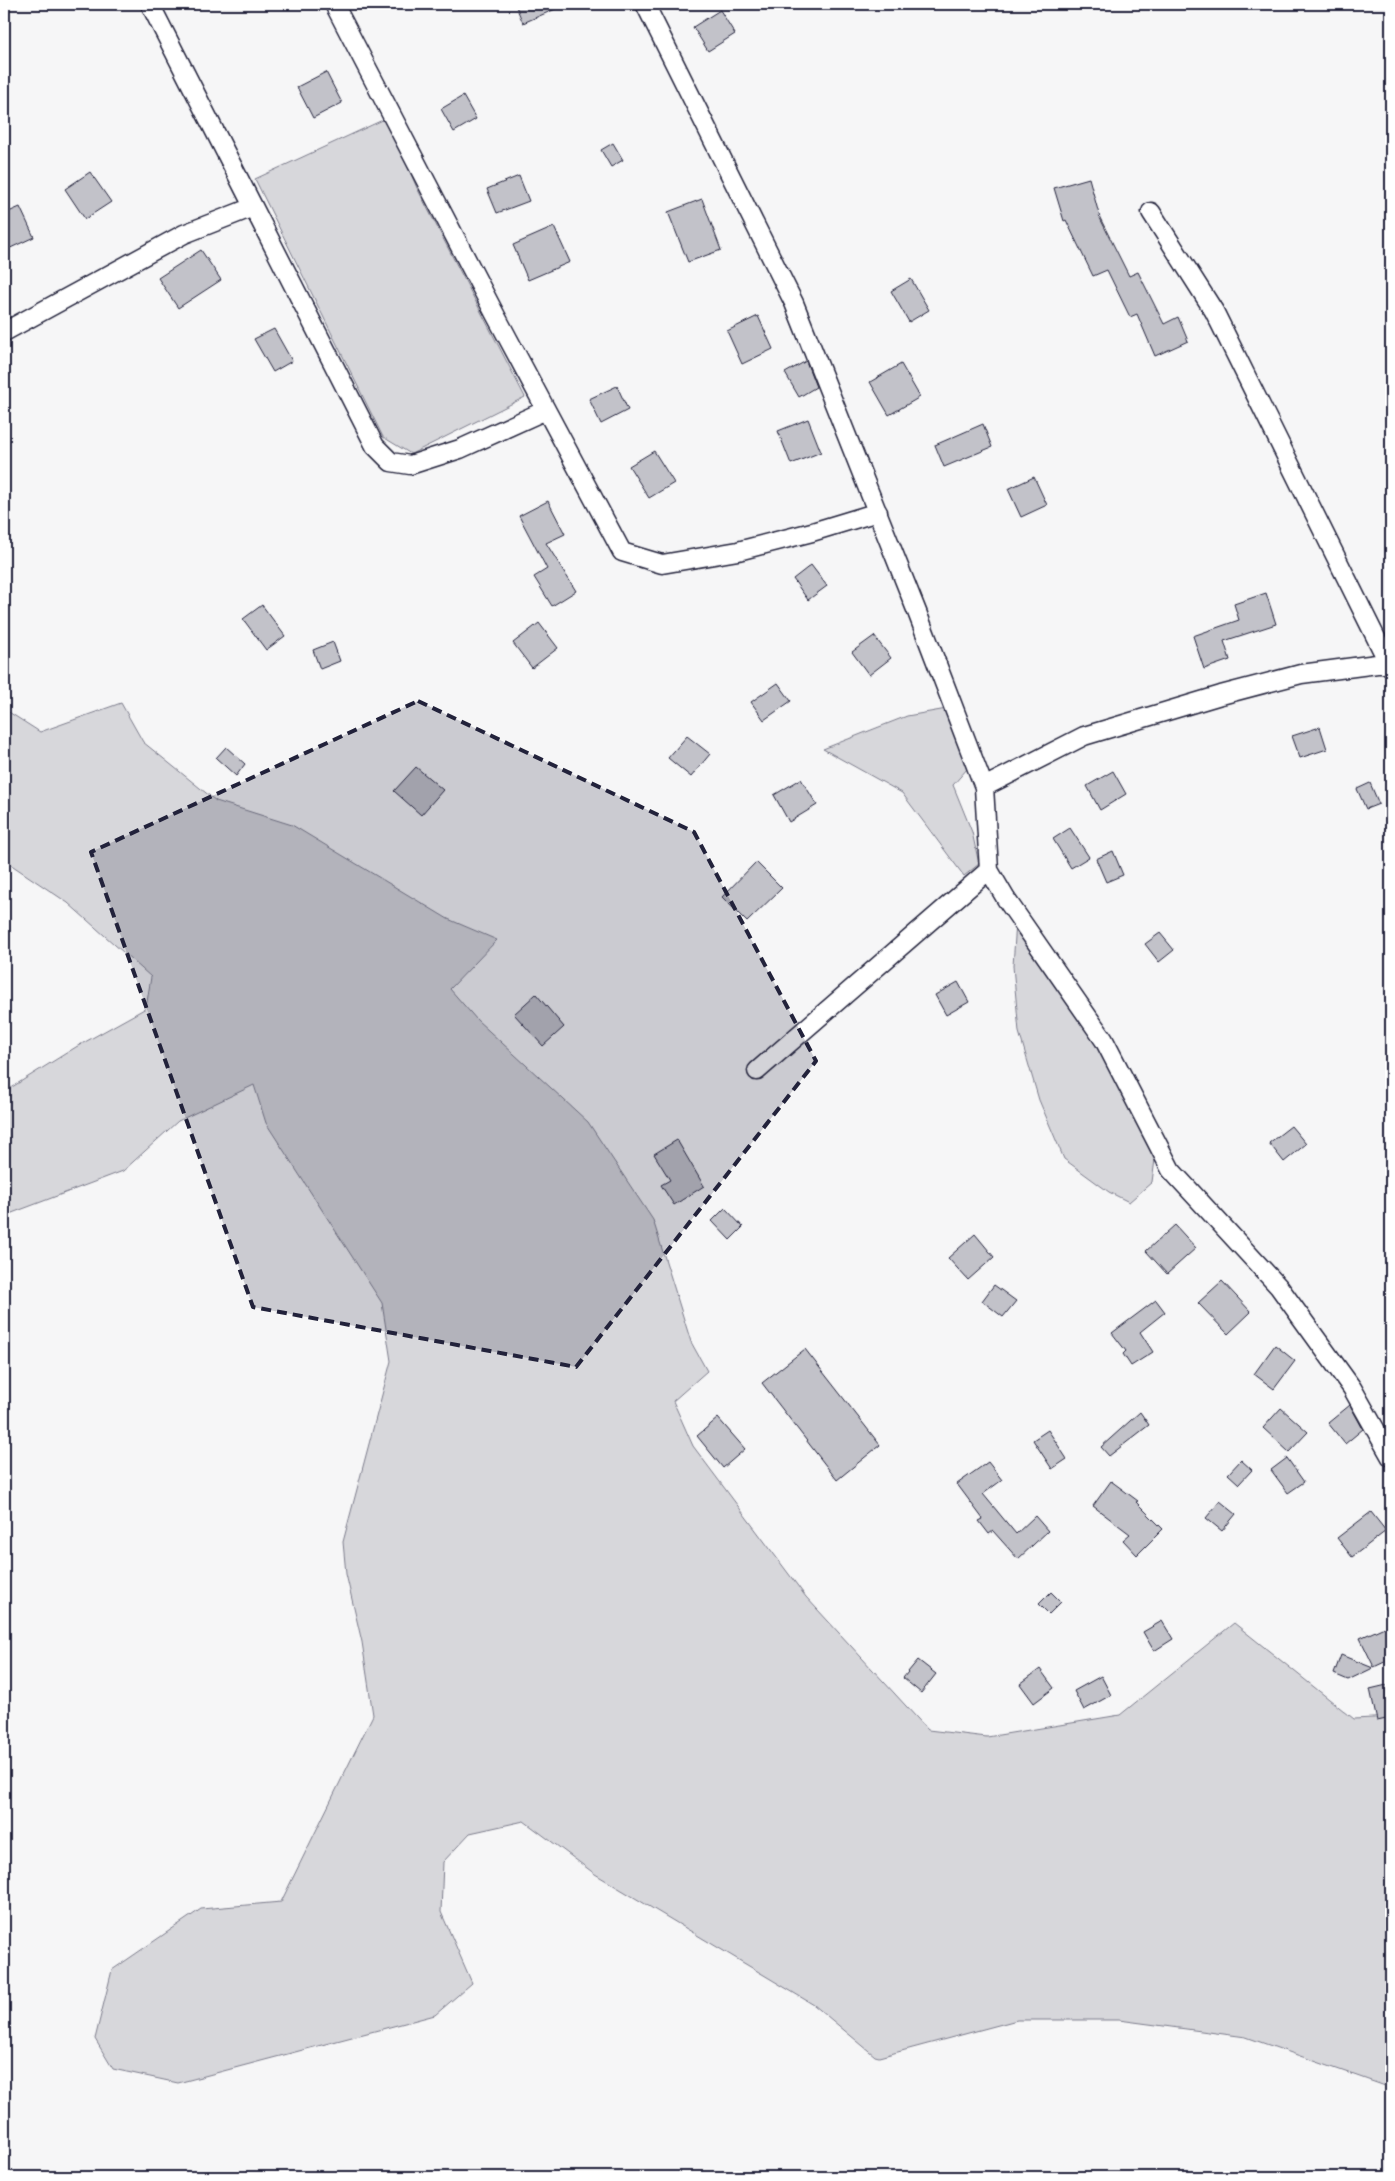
<svg xmlns="http://www.w3.org/2000/svg" width="1395" height="2181" viewBox="0 0 1395 2181" font-family="Pangolin,sans-serif">
<style>
.green{fill:#d7d7db;stroke:#7c7c8b}
.building{fill:#c2c2c9;stroke:#22223b}
.lines{fill:none;stroke-linecap:round;stroke-linejoin:round}
.minor-casing{stroke:#22223b;stroke-width:21}
.minor{stroke:#fff;stroke-width:18}
.marked{fill:#22223b;fill-opacity:0.2;stroke:#22223b;stroke-width:4;stroke-dasharray:10 6;stroke-linejoin:round}
</style>
<rect width="100%" height="100%" fill="#f6f6f7"/>
<filter id="ink" filterUnits="userSpaceOnUse"><feTurbulence type="fractalNoise" baseFrequency=".02" numOctaves="2"/><feDisplacementMap in="SourceGraphic" scale="10" xChannelSelector="R" yChannelSelector="G"/><feConvolveMatrix kernelMatrix="1 2 1 2 8 2 1 2 1" color-interpolation-filters="sRGB"/></filter>
<g filter="url(#ink)">
<path class="green" d="M387,118l30,70 108,209 -114,57 -28,-17 -128,-258z
M121,703l22,39 73,59 76,24 156,94 49,21 -47,49 27,31 111,102 65,98 38,122 16,29 -34,30 20,45 113,151 122,133 59,7 133,-22 114,-92 120,96 37,-2v371l-145,-51 -127,-17h-102l-138,37 -4,-1 -61,-51 -219,-131 -71,-53 -54,12 -27,29 -2,50 31,71 -37,32 -257,68 -65,-14 -18,-30 17,-69 89,-61 80,-7 92,-187 -11,-73 -16,-68 -3,-32 48,-181 -9,-58 -116,-180 -12,-38 -76,36 -55,50 -119,45v-124l72,-45 70,-39 5,-31 -83,-74 -64,-43v-151l36,23z
M958,707l24,45 -29,33 19,47 7,32 -15,12 -62,-83 -79,-44 84,-33z
M1016,922l63,84 77,146 -4,30 -23,20 -20,-10 -45,-33 -25,-59 -20,-68 -6,-66z"/>
<path class="building" d="M515,4h52l-44,19z
M720,10l15,24 -27,17 -15,-24z
M326,72l16,31 -29,15 -16,-31z
M463,96l13,23 -22,13 -13,-23z
M613,143l10,17 -12,7 -10,-17z
M90,172l21,30 -26,17 -20,-30z
M519,176l10,25 -32,12 -10,-24z
M1089,178l11,40 29,58 9,-4 26,52 14,-7 10,24 -33,15 -18,-42 -7,3 -23,-47 -14,6 -27,-56 -2,1 -10,-33z
M702,199l19,51 -33,12 -20,-50z
M20,207l14,30 -30,14v-37z
M554,227l16,35 -42,18 -15,-35z
M201,250l20,30 -43,28 -20,-30z
M911,279l18,31 -20,12 -18,-31z
M758,316l15,33 -31,15 -15,-33z
M274,329l18,32 -19,11 -19,-33z
M806,361l10,26 -17,10 -14,-24z
M901,364l19,33 -31,18 -19,-33z
M617,386l11,24 -27,14 -12,-25z
M808,419l13,33 -30,12 -13,-33z
M983,424l9,23 -48,20 -9,-22z
M654,451l20,32 -25,15 -20,-32z
M1034,477l13,28 -26,12 -13,-28z
M548,501l17,33 -19,9 30,48 -24,15 -18,-29 13,-8 -28,-53z
M811,565l16,21 -19,14 -15,-21z
M1266,593l10,31 -52,17 6,19 -26,9 -11,-33 46,-16 -5,-16z
M262,605l23,31 -19,14 -23,-31z
M539,623l19,25 -26,20 -19,-25z
M874,636l17,22 -22,17 -17,-23z
M333,642l7,19 -20,8 -7,-19z
M778,683l13,18 -27,19 -13,-18z
M1320,727l7,22 -27,9 -8,-22z
M687,736l23,18 -19,23 -23,-19z
M226,747l19,17 -9,12 -20,-18z
M416,767l27,23 -22,25 -27,-24z
M1113,771l13,23 -26,16 -13,-24z
M801,779l16,26 -28,17 -15,-27z
M1370,783l9,21 -13,5 -9,-20z
M1070,828l19,29 -18,11 -18,-29z
M1113,851l10,24 -17,7 -10,-23z
M756,862l26,26 -35,34 -25,-25z
M1160,933l14,17 -15,12 -14,-18z
M958,982l11,20 -23,13 -11,-20z
M536,994l28,33 -21,19 -29,-32z
M1291,1126l15,18 -22,18 -15,-19z
M677,1140l27,46 -30,19 -13,-20 9,-5 -16,-26z
M725,1208l18,19 -13,13 -18,-19z
M1175,1225l21,23 -29,26 -21,-23z
M975,1234l19,23 -26,23 -20,-22z
M1222,1281l29,31 -23,22 -30,-31z
M994,1285l22,16 -13,16 -21,-16z
M1156,1300l9,12 -25,20 13,20 -22,14 -8,-12 3,-3 -14,-18z
M1275,1345l20,16 -21,28 -20,-15z
M805,1349l75,96 -43,35 -75,-97z
M1350,1405l13,24 -18,15 -17,-21z
M1281,1408l27,24 -19,20 -26,-24z
M1140,1412l9,13 -40,31 -8,-9z
M718,1418l27,31 -22,19 -26,-32z
M1048,1430l19,29 -15,10 -19,-29z
M1287,1458l17,24 -16,11 -17,-23z
M1241,1460l11,10 -13,14 -11,-10z
M988,1462l14,18 -19,14 33,40 19,-18 13,15 -30,28 -25,-28 -4,3 -10,-13 4,-2 -26,-35z
M1111,1481l27,20 -2,1 27,27 -26,26 -14,-15 7,-6 -37,-28z
M1220,1501l16,13 -14,17 -16,-13z
M1371,1512l15,19 -34,26 -15,-19z
M1051,1592l10,10 -12,12 -10,-10z
M1162,1621l11,18 -19,12 -11,-19z
M1391,1624v35l-17,8 -14,-29z
M1341,1655l32,13 -25,12 -14,-6z
M918,1660l18,14 -15,19 -18,-15z
M1040,1669l14,19 -20,15 -14,-19z
M1101,1676l10,19 -27,15 -10,-19z
M1391,1684v34l-14,3 -7,-32z"/>
<g class="lines">
<g class="minor-casing">
<path id="minor" d="M150,4l225,442 16,16 19,3 50,-16 86,-39
M334,4l162,312 126,236 40,12 76,-13 74,-19 66,-20
M645,4l149,299 123,309 67,175 5,83 -232,201
M1151,212l63,99 175,353
M4,332l180,-98 69,-27
M984,787l100,-51 137,-41 80,-21 76,-10h14
M989,870l17,29 98,141 67,130 108,117 73,101 39,69"/>
</g>
<use href="#minor" class="minor"/>
</g>
</g>
<path class="marked" d="M418,701l276,131 122,229 -240,306 -323,-60 -162,-455z"/>
<rect width="1395" height="2181" fill="none" stroke="#fff" stroke-width="20"/>
<rect x="10" y="10" width="1375" height="2161" fill="none" stroke="#22223b" stroke-width="2" filter="url(#ink)"/>
</svg>
